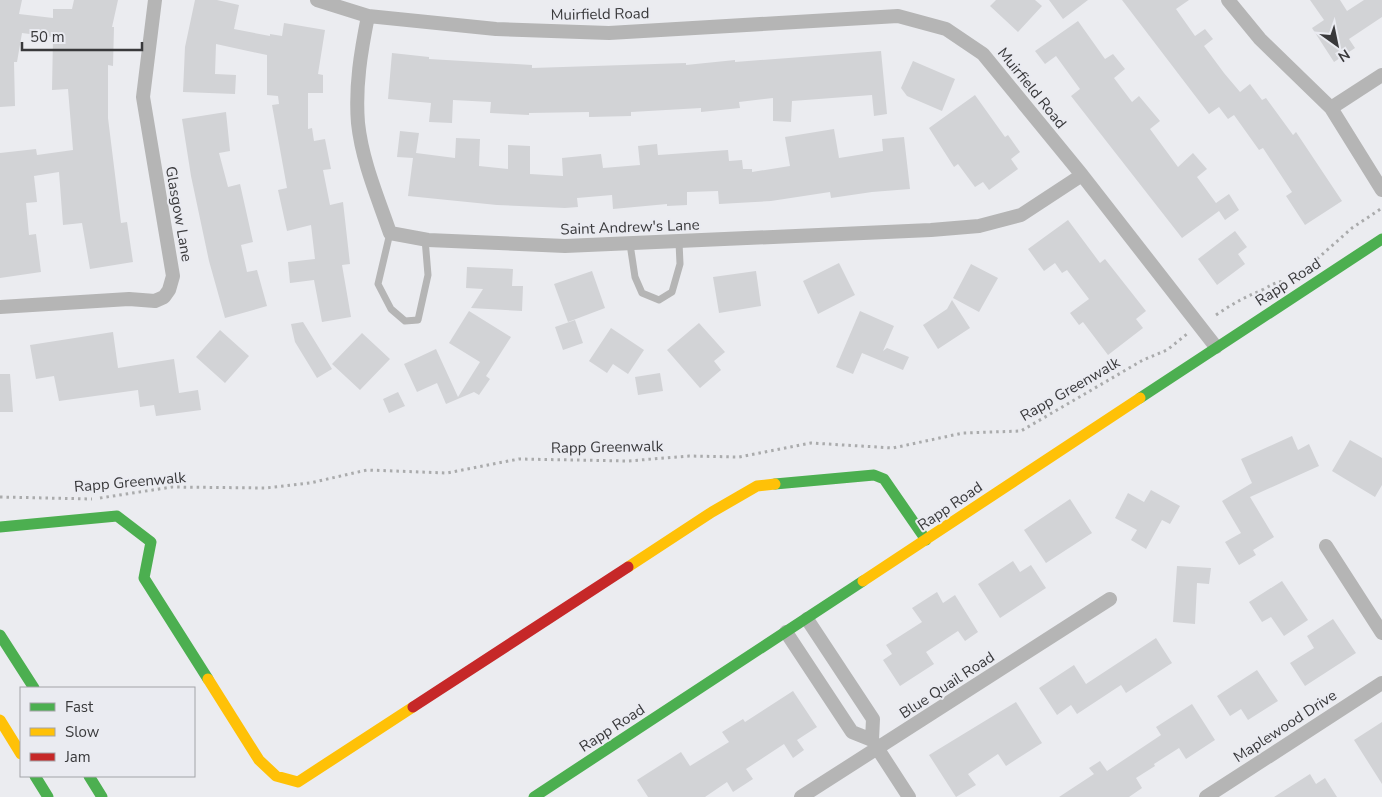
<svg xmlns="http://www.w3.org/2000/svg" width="1382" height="797" viewBox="0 0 1382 797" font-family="'Nunito Sans',sans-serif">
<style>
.building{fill:#d2d3d6}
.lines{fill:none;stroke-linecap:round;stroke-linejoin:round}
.path{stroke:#aaabac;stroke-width:3;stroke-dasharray:2.5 4;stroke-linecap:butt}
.lane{stroke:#b5b5b5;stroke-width:7}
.street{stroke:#b5b5b5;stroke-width:14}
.fast{stroke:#4caf50;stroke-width:11}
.slow{stroke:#ffc107;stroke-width:11}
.jam{stroke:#c62828;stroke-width:11}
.labels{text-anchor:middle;stroke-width:4;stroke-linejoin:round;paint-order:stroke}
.street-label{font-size:15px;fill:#39393b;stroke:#eaebf1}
</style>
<rect width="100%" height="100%" fill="#ebecf0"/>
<path class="building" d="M0,0h22l-3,14 34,4v-9h19l2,-9h44l-6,27h2l-1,39 -5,-1v53l13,105 6,-1 6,40 -43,7 -8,-46 -19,2 -4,-53 -25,4 3,26 -11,1 3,32 7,-1 5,38 -41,6v-125l36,-4 1,6 36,-5 -5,-61 -16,1 1,-53 -31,-4 -5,29h-3l1,44 -15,1z
M195,0h22l22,5 -5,24 36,7v-2l12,2 2,-13 41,7 -7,44 5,1v18h-15v36l4,-1 2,13 11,-2 6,30 -8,1 7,35 13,-3 7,62 -8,1 9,52 -29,5 -8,-42 -24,3 -2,-21 27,-3 -4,-34 -24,6 -9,-41 9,-2 -15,-83 7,-1 -1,-8 -11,-1v-40l-51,-11 -1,30 21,1 -1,19 -52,-2 2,-45z
M996,0h39l7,6 -24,26 -28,-26z
M1049,0h39l-25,19z
M1122,0h67l-13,9 19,27 10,-7 8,10 -9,7 20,27 16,19 10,-8 12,16 4,-2 27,37 3,-3 46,69 -37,24 -19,-29 6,-4 -29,-44 -4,2 -25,-35 -6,4 -9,-12 -10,7z
M1310,0h30l7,11 17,-11h18v17l-33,22 6,9 -21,14 -22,-34 12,-8z
M1078,21l27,38 8,-5 12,15 -11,9 18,24 7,-6 21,25 -10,8 28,38 15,-14 14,16 -10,8 19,26 13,-9 10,16 -14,10 -6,-9 -37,27 -111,-142 9,-7 -24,-33 -11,8 -10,-13z
M881,51l6,63 -13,2 -2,-21 -80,6 -1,21 -18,-1v-23l-34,4 1,6 -39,4v-4l-70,4v4l-42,1v-5l-60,1v2l-39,-2 1,-11 -38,-2 -1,23 -23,-1 2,-19 -43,-4 4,-46 37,4v2l103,6v3l154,-5v2l49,-5v2z
M913,61l42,18 -13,32 -35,-15 -6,-8z
M975,95l30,42 3,-2 12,17 -9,7 7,10 -29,21 -6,-8 -8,5 -17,-23 -4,3 -25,-39z
M226,112l4,39 -11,2 9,34 12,-3 13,58 -12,3 6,27 10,-2 10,36 -42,12 -16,-57 -18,-85 -9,-57z
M834,129l5,29 44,-7 -1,-12 22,-2 6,52 -38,3 -41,6 -1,-6 -59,9 -52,3 -1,-13 -31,1v13l-20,1v-2l-54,5 -1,-14 -35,3 1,9 -13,1 -68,-3 -89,-9 5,-38 -16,-1 3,-26 19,2 -3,20 39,5 1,-20 24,1 -1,27 29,3v-24l22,1v28l33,2 -1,-18 39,-4 2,14 37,-3 -2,-19 19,-2 1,11 70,-5 1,11 13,-1 1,9h9v3l38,-6 -5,-29z
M1068,220l32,43 5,-4 41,52 -10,8 7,9 -35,27 -25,-33 -4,3 -9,-12 19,-14 -22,-29 -5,3 -7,-10 -11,8 -16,-22z
M1235,231l12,16 -9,7 7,10 -28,21 -19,-26z
M839,263l16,32 -37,19 -15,-33z
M971,264l27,14 -19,34 -26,-14z
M467,267l46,2 -1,17h11l-1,25 -51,-3 12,-19 -17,-1z
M592,271l13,37 -37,14 -14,-38z
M756,271l5,35 -42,7 -6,-36z
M952,300l18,28 -32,21 -15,-24 24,-16z
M469,311l42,26 -25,39 4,3 -11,16 -5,-3 -28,12 -9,-21 -20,9 -13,-28 32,-15 22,48 22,-35 -31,-19z
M860,311l34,15 -11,25 4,-3 22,9 -6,13 -41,-17 -9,21 -17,-7z
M575,320l8,23 -20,7 -8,-23z
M303,322l29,47 -15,9 -22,-36 -4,-18z
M699,323l26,29 -11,9 7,9 -21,18 -33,-38z
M611,328l33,22 -16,24 -15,-10 -6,9 -18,-12z
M220,330l29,26 -24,27 -29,-26z
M113,332l5,36 56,-9 5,34 19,-3 3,20 -45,6 -2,-11 -14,2 -2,-17 -79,11 -5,-25 -18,3 -6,-34z
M362,333l28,26 -30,31 -28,-26z
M660,373l3,18 -25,4 -3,-18z
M0,374h10l3,38h-13z
M398,392l7,14 -16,7 -6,-14z
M1292,436l6,14 11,-6 10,22 -69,31 24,40 -21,13 3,5 -17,10 -14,-23 16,-9 -19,-32 30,-18 -11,-24z
M1350,440l32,18v27l-7,12 -43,-26z
M1151,490l29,16 -10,18 -8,-4 -16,29 -15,-9 6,-10 -22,-12 13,-25 16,9z
M1070,499l22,34 -46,30 -22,-33z
M1013,561l7,11 11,-7 15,23 -46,30 -22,-34z
M1177,566l34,2 -2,16 -12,-1 -2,41 -22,-2z
M1282,581l26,39 -24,16 -13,-19 -9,5 -13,-20z
M937,592l6,11 12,-8 23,37 -13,9 -7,-10 -32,21 8,12 -34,22 -17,-26 9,-6 -6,-9 36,-23 -10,-14z
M1333,619l23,34 -51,33 -15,-23 24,-15 -7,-12z
M1156,638l16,25 -46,30 -5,-8 -44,29 -6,-9 -14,10 -18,-27 35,-23 12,19z
M1257,670l21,31 -30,19 -7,-11 -11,7 -13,-20z
M793,691l24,36 -20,13 7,10 -11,8 -9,-14 -38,25 7,10 -20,13 -6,-10 -22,15h-57l-11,-17 44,-28 9,14 39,-24 -7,-10 21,-13 2,3z
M1016,702l26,41 -36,23 -8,-12 -30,20 8,11 -20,12 -27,-42z
M1192,704l23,36 -29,19 -7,-11 -25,16 1,2 -19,12 6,10 -13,9h-70l35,-23 -5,-6 11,-7 7,10 54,-36 -5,-8z
M1382,722v62l-28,-44z
M1310,774l6,10 9,-6 12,19h-63z"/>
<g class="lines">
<path class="path" d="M1317,259l35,-31 30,-20
M1216,315c16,-11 29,-18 46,-25 8,-4 13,-8 22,-9
M0,497l92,2
M100,498l72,-11 93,1 45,-5 57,-13 80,3 72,-14 109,2 61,-5 50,1 72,-14 82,5 70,-15 58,-2 122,-71 24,-10 20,-16"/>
<path class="lane" d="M390,233l-12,51 13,25 14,12 13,-1 10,-45 -3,-36
M630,244l5,33 7,16 17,7 13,-8 8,-28 -1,-22"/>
<path class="street" d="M317,0l51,16 128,13 113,4 289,-17 48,13 37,25 99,121 134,172
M1228,0l32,39 71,69 51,82
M368,16c-7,35 -13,70 -10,107 4,38 20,75 32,110l38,7 137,6 366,-16 48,-4 42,-11 61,-40
M1331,108l51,-33
M0,307l129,-8 26,2 9,-4 5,-7 4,-14 -30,-179 12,-97
M1326,546l56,87
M807,619l66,100 -1,21 37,57
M786,632l66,100 20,8
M801,797l309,-198
M1206,797l176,-114"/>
<path class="fast" d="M1140,398l242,-159
M775,484l99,-9 10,4 42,61
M0,527l117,-11 34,26 -7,36 64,101
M0,635l34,53
M35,776l13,21
M89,776l13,21
M534,797l329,-216"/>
<path class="slow" d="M628,567l84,-55 45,-26 18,-2
M863,581l277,-183
M208,679l51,81 17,16 22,6 115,-75
M0,720l21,34"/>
<path class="jam" d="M413,707l215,-140"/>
</g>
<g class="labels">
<g class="street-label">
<text transform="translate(600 14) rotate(-1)" y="5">Muirfield Road</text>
<text transform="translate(1032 88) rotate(51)" y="5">Muirfield Road</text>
<text transform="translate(179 214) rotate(80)" y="5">Glasgow Lane</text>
<text transform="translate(630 227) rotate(-2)" y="5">Saint Andrew's Lane</text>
<text transform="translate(1288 282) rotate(-33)" y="5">Rapp Road</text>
<text transform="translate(1070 389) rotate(-30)" y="5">Rapp Greenwalk</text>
<text transform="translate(607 447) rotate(-1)" y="5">Rapp Greenwalk</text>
<text transform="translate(130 482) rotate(-5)" y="5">Rapp Greenwalk</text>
<text transform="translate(950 506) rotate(-34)" y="5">Rapp Road</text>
<text transform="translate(947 685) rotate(-33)" y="5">Blue Quail Road</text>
<text transform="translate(1285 726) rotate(-33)" y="5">Maplewood Drive</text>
<text transform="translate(612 728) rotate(-33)" y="5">Rapp Road</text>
</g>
</g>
<rect x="20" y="687" width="175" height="90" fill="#eaebf1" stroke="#a3a4a8"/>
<rect x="30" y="703" width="25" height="8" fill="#4caf50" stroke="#a3a4a8"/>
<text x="65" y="712" font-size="15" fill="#39393b">Fast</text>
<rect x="30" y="728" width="25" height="8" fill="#ffc107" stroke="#a3a4a8"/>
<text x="65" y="737" font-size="15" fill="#39393b">Slow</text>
<rect x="30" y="753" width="25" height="8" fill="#c62828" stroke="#a3a4a8"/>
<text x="65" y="762" font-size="15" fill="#39393b">Jam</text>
<g transform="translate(1337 45) rotate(147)" stroke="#eaebf1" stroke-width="4" paint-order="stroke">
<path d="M0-4L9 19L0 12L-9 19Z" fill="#39393b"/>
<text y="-8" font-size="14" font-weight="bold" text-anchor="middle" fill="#39393b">N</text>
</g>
<path d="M22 42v8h120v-8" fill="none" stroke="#39393b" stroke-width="2.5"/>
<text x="30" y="42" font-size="15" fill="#39393b" stroke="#eaebf1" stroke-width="4" paint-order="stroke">50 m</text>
</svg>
